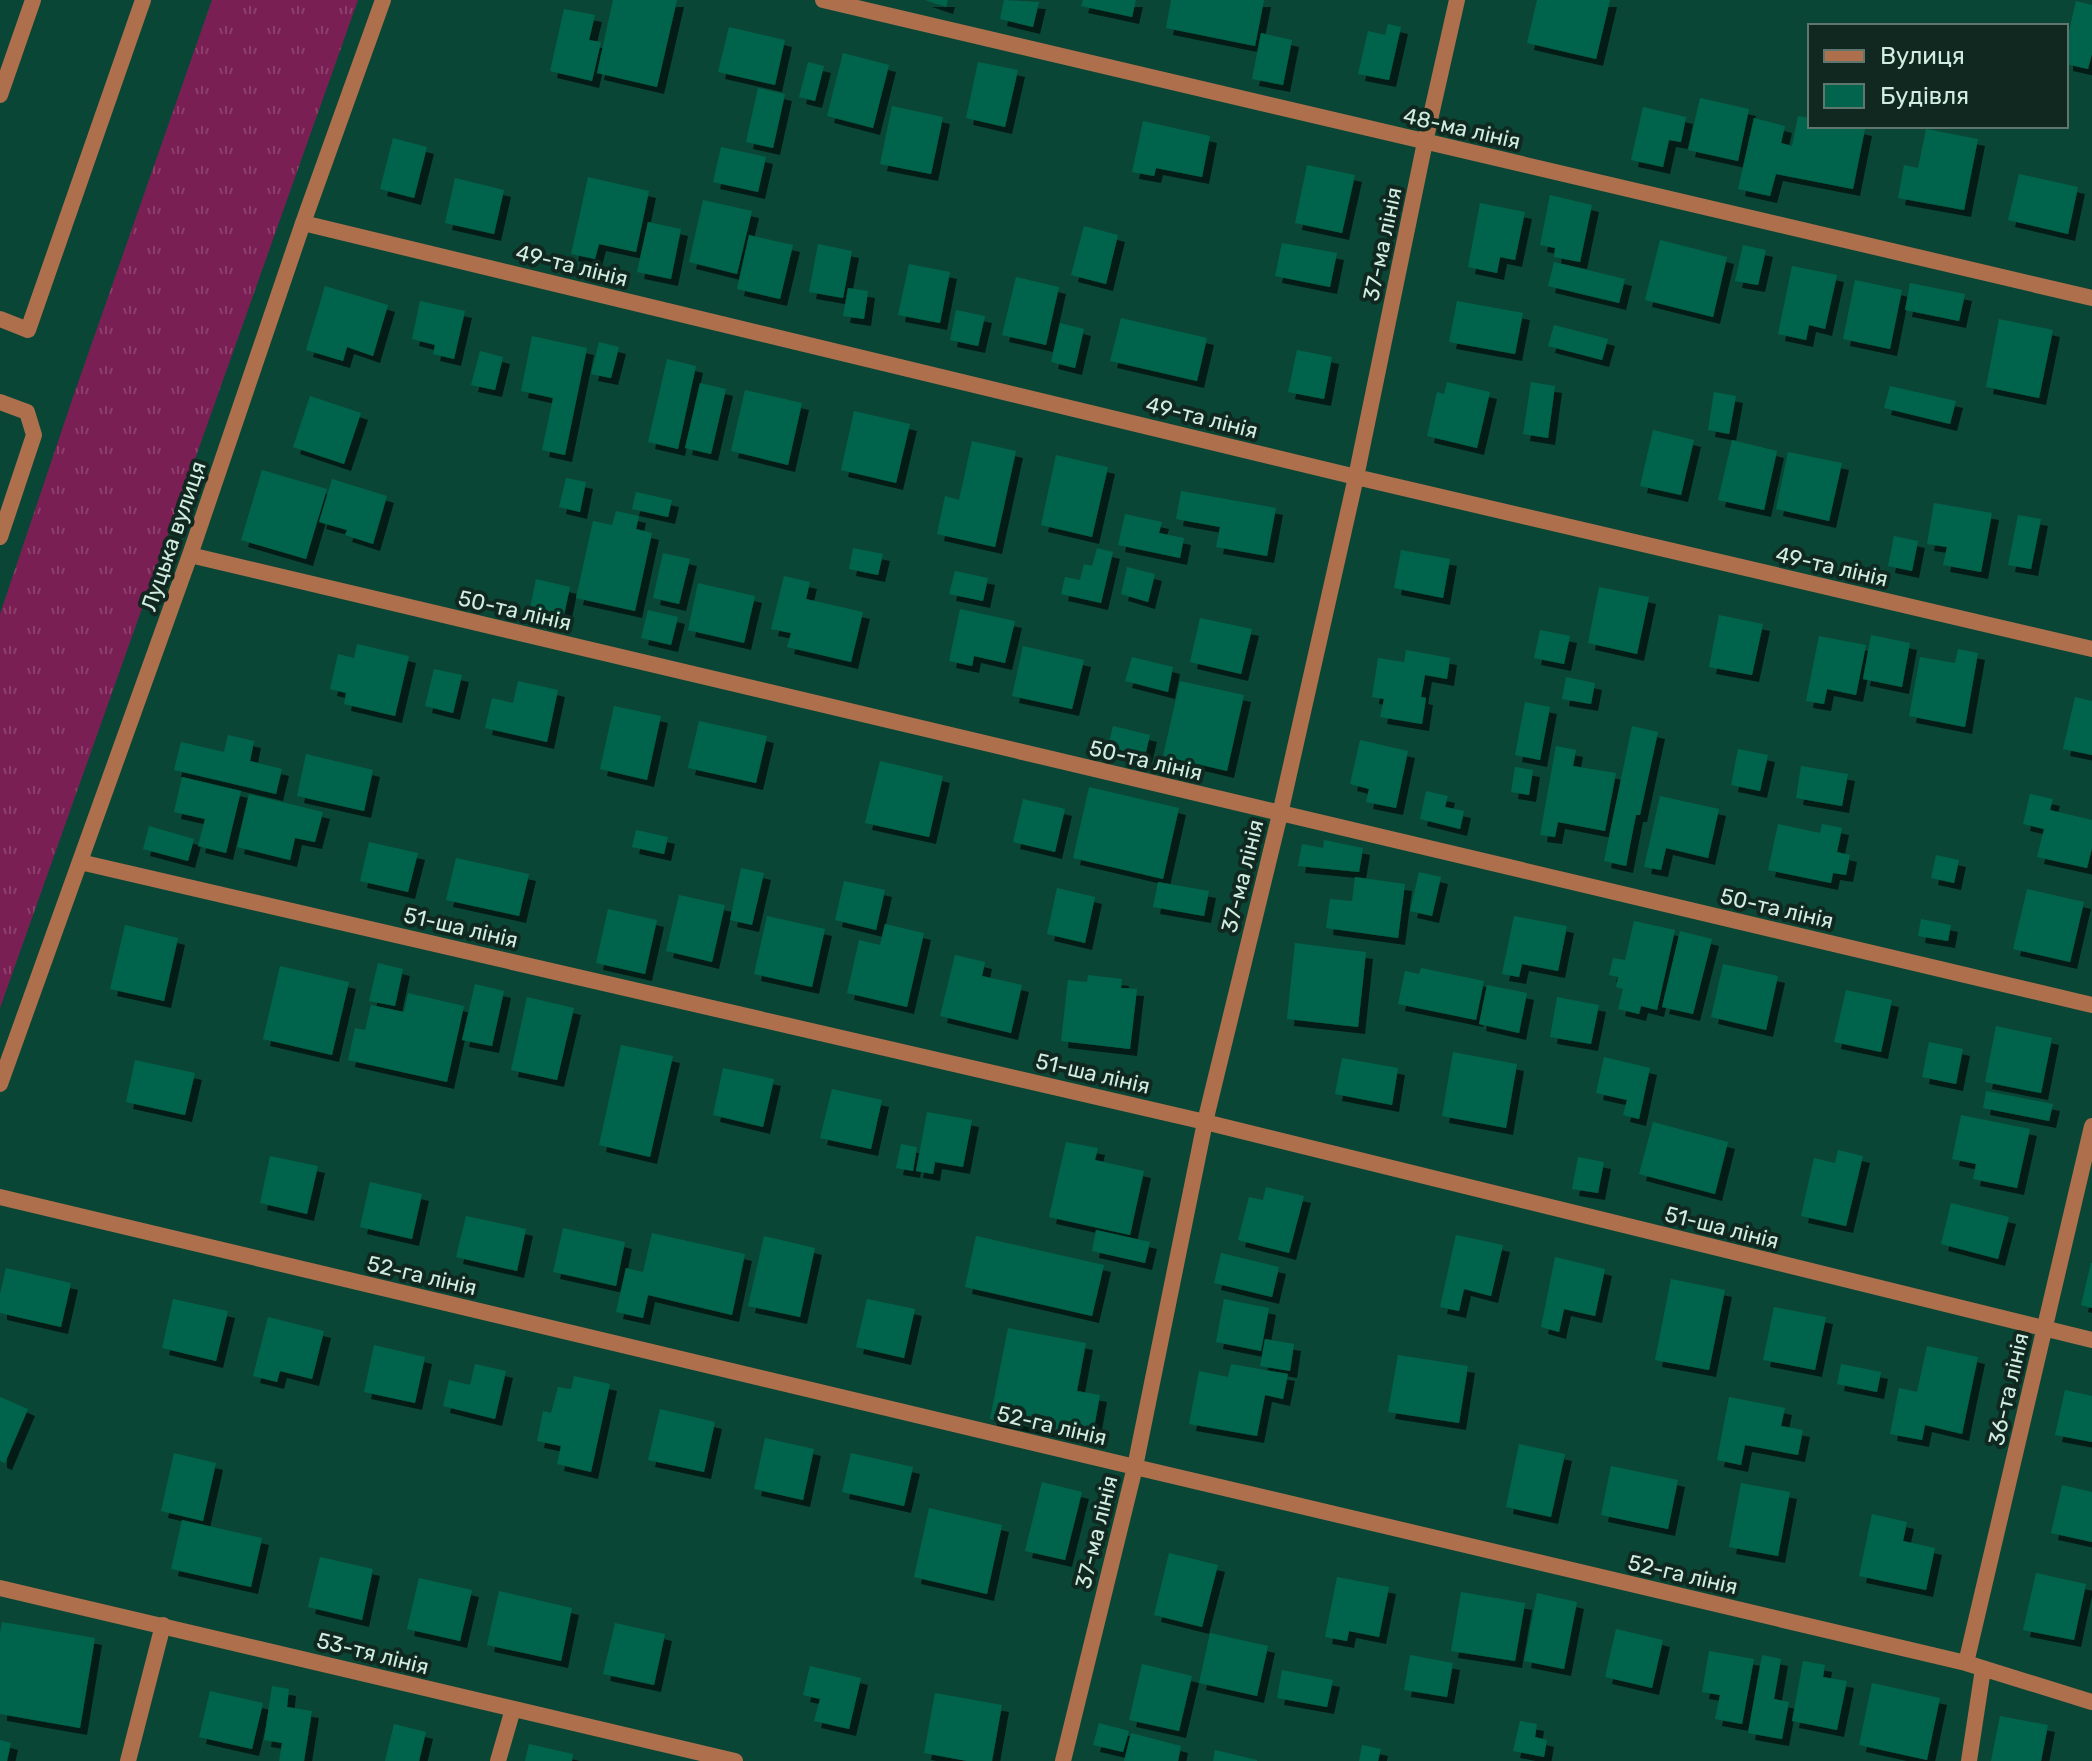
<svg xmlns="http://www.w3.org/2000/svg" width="2092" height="1761" viewBox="0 0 2092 1761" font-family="Rubik,sans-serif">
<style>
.grass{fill:url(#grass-tufts)}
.building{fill:#02644c;filter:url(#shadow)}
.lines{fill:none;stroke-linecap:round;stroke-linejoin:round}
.service{stroke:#ae6f4c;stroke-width:16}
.minor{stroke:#ae6f4c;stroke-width:16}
.labels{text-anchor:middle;stroke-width:8;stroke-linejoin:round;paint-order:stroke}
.street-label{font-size:22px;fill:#d1ece1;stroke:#112820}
</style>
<defs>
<pattern id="grass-tufts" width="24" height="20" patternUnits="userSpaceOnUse" patternTransform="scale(2)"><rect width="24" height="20" fill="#7a1f54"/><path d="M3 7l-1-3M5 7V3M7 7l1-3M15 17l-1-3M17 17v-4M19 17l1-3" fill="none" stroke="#8c406c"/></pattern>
<filter id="shadow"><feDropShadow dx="7" dy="7" stdDeviation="0" flood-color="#0009"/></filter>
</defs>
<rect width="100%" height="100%" fill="#0a4636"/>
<path class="grass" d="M212,0h146l-358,1008v-394l72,-214z"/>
<path class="building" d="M613,0h64l-20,87 -60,-14z
M925,0h23l-2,7z
M1004,0l35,2 -6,25 -33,-8z
M1083,0h53l-4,17 -51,-11z
M1171,0h93l-9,46 -89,-18z
M1537,0h73l-14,59 -69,-16z
M2076,1l16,4v49l-4,15 -22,-5v-20z
M564,9l31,6 -6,25 12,2 -9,39 -42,-10z
M1388,24l13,3 -12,53 -31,-6 10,-43 17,4z
M729,27l56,13 -10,45 -57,-13z
M1261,33l31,7 -9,45 -31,-6z
M843,53l46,12 -16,63 -46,-12z
M808,62l16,4 -9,35 -16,-4z
M978,62l40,8 -13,57 -39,-9z
M758,88l27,6 -12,54 -27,-6z
M1700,98l49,11 -11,52 -50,-11z
M892,106l51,11 -12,57 -51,-10z
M1643,107l43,10 -5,25 -12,-2 -6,27 -32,-7z
M1798,116l12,2v8h41l14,3 -12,60 -77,-15 -6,22 -32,-7 16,-71 31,8 -4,17 11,3z
M1143,121l67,15 -8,41 -46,-9 -2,8 -22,-4z
M1926,129l52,10 -14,71 -66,-12 6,-33 14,3z
M393,138l34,9 -13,51 -34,-9z
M721,147l45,10 -8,35 -45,-10z
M1307,165l48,10 -13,58 -47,-10z
M2019,174l59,13 -10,47 -60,-14z
M588,177l61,14 -13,61 -37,-8 -4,15 -24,-5z
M455,178l49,12 -10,44 -49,-11z
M1550,195l42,10 -12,57 -26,-5 1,-9 -15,-3z
M703,200l49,11 -15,63 -48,-12z
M1480,203l45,9 -10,48 -15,-3 -3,16 -29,-6z
M648,222l33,7 -10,50 -34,-7z
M1084,226l34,9 -12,49 -35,-9z
M749,235l44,10 -13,54 -43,-10z
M1660,240l67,17 -14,60 -68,-17z
M1282,243l55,10 -7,34 -55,-11z
M818,244l34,7 -9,47 -34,-6z
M1743,245l23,5 -8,35 -23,-4z
M1554,262l71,17 -6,24 -71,-17z
M909,264l41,8 -10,51 -42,-8z
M1792,266l45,9 -12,54 -16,-4 -3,15 -28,-6z
M1016,277l43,10 -13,58 -44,-10z
M1855,280l47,10 -12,59 -47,-10z
M1910,283l55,11 -6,27 -54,-11z
M325,286l63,19 -15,51 -26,-9 -4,14 -37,-11z
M848,288l20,3 -4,28 -21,-3z
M420,301l45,10 -11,48 -21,-5 2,-9 -23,-6z
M1457,301l66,12 -8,41 -66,-12z
M956,310l29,6 -7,30 -28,-6z
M1121,318l86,20 -10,43 -87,-20z
M1999,319l54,11 -14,68 -53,-11z
M1060,323l24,6 -9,39 -24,-6z
M1554,325l54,14 -6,21 -54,-14z
M532,336l55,12 -22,107 -23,-5 11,-52 -32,-7z
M599,342l20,5 -8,31 -20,-4z
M1297,350l35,7 -8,42 -36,-7z
M480,351l23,6 -8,33 -24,-5z
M667,359l29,7 -18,83 -30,-7z
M1447,382l43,10 -13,56 -50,-12 10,-44 7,2z
M1531,382l24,4 -7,52 -25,-4z
M700,383l26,6 -15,65 -26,-6z
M1890,386l66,15 -6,23 -66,-16z
M745,390l57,13 -14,62 -57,-14z
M1714,392l22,4 -7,38 -21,-4z
M310,396l51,17 -17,51 -51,-17z
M854,411l56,13 -14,59 -55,-13z
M1653,430l41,10 -13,55 -41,-9z
M1732,440l45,11 -13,59 -46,-10z
M972,441l44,10 -21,96 -58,-13 8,-38 14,4z
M1788,452l54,11 -13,58 -53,-12z
M1056,455l52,12 -16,70 -51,-12z
M262,470l65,19 -21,70 -65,-19z
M566,478l20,4 -6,30 -21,-5z
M332,479l55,17 -14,48 -28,-9 2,-5 -28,-8z
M1181,491l95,17 -9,48 -51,-9 4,-20 -44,-8z
M636,492l36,8 -4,17 -36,-8z
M1934,503l58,10 -11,59 -38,-7 4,-18 -20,-3z
M616,511l23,5 -3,13 16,4 -17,78 -59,-13 17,-77 19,4z
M1125,514l37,8 -3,11 25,5 -4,20 -62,-13z
M2018,515l23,4 -10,50 -23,-4z
M1894,536l24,5 -6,30 -24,-5z
M853,548l30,6 -5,21 -29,-6z
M1097,548l16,4 -12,51 -40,-9 4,-17 15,3 4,-16 8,2z
M1401,550l49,9 -7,39 -49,-10z
M663,553l27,6 -11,45 -26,-6z
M1127,567l28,7 -7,28 -27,-8z
M955,571l33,7 -5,23 -34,-7z
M784,576l26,6 -4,17 57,13 -12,50 -64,-15 4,-14 -20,-4z
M536,579l34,8 -7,33 -34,-7z
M698,583l57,13 -11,47 -56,-13z
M1599,587l50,10 -12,57 -49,-11z
M960,609l55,12 -10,42 -31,-7 -2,10 -23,-5z
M648,610l30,7 -7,28 -30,-7z
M1719,615l44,9 -11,51 -43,-8z
M1200,618l52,11 -11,45 -51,-12z
M1540,630l30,6 -6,28 -30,-6z
M1871,635l39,8 -8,44 -39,-8z
M1819,636l47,9 -10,50 -29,-6 -3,15 -18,-3z
M357,644l52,12 -14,60 -51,-12 2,-11 -16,-4 8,-35 16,4z
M1023,646l61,14 -12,49 -60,-13z
M1958,649l20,4 -13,74 -56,-11 11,-59 35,6z
M1406,650l44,8 -3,21 -22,-4 -4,22 5,1 -4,26 -42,-7 4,-18 -12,-2 6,-39 26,4z
M1132,657l41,10 -5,25 -43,-11z
M434,669l28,6 -9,38 -28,-7z
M1566,677l29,6 -4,21 -29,-5z
M518,681l40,9 -11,52 -62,-14 7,-30 21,5z
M1180,681l64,14 -17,76 -64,-15z
M2075,697l17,4v54l-29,-6z
M1525,702l25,5 -10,53 -25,-5z
M614,706l47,10 -14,64 -47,-11z
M699,721l68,15 -11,47 -68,-15z
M1113,726l37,9 -5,21 -37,-9z
M1632,726l26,6 -18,83h-4l-10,51 -22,-5z
M228,735l26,6 -4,20 32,8 -6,25 -102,-24 7,-28 43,10z
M1360,740l48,11 -12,57 -30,-6 3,-13 -19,-5z
M1556,746l20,4 -3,16 43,7 -11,58 -47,-9 -3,15 -15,-2z
M1738,749l30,6 -8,36 -29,-6z
M306,754l67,16 -9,41 -67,-15z
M880,761l63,15 -14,61 -64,-14z
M1801,766l47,8 -6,32 -46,-8z
M1515,767l18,3 -4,25 -18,-3z
M182,777l59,14 -15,62 -28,-7 7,-27 -31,-7z
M1089,787l90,21 -16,71 -90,-21z
M1426,791l22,5 -3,11 19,4 -4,18 -40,-10z
M249,794l74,18 -8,30 -20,-4 -5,22 -53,-13z
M2030,794l23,5 -3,11 42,10v28l-5,20 -50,-11 7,-28 -21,-5z
M1660,796l59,13 -11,49 -42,-10 -5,22 -17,-3z
M1023,799l42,10 -10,43 -42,-10z
M1778,824l42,9 2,-9 20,4 -5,24 13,3 -4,20 -13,-2 -2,10 -63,-13z
M149,826l45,13 -6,22 -45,-12z
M636,830l32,7 -4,17 -32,-7z
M1324,840l39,8 -4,24 -61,-6 4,-22 21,4z
M369,842l49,11 -10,39 -48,-11z
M1936,855l23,5 -5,23 -23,-5z
M456,858l73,16 -10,42 -73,-16z
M741,868l23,5 -12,52 -22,-5z
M1419,872l22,5 -9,39 -22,-5z
M1355,877l50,7 -7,54 -72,-10 4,-29 22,2z
M844,881l41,9 -9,40 -41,-10z
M1158,882l51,9 -5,25 -51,-9z
M1057,888l38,9 -10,46 -38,-9z
M2027,889l57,13 -14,60 -57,-13z
M679,895l46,10 -13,57 -46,-11z
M608,909l49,11 -12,54 -49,-11z
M767,916l58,13 -13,58 -58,-13z
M1514,916l53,10 -9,45 -36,-7 -3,13 -17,-3z
M1921,919l30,6 -3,16 -30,-5z
M1634,921l41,9 -18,80 -16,-4 -2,8 -21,-5 5,-20 -7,-2 2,-10 -9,-2 4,-17 12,2z
M885,924l39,9 -17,74 -60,-14 12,-53 21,5z
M125,925l53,13 -14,63 -54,-12z
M1680,931l32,8 -19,75 -31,-7z
M1295,943l71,9 -8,75 -71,-8z
M955,955l30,7 -3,14 40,9 -11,48 -71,-17z
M378,963l25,6 -8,37 -26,-5z
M1723,964l55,12 -12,54 -55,-13z
M280,966l69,16 -17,73 -69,-16z
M1421,968l63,13 -8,39 -78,-16 7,-33 14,3z
M1088,975l34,4 -1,9 16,1 -7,60 -69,-8 7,-61 19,2z
M475,984l29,7 -12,55 -30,-6z
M1487,985l40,8 -8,40 -40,-9z
M1846,990l46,10 -11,52 -47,-10z
M408,993l56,13 -17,76 -99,-22 7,-32 10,2 6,-25 33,7z
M527,997l47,11 -17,72 -46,-10z
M1557,997l42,8 -8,39 -41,-7z
M1996,1026l56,12 -11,55 -56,-11z
M1929,1042l34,7 -7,35 -34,-7z
M621,1045l52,11 -23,101 -51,-12z
M1453,1052l64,12 -11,64 -64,-12z
M1604,1057l46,11 -11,51 -16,-4 4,-15 -31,-7z
M1342,1058l56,10 -6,37 -57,-11z
M135,1060l60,13 -10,42 -59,-13z
M723,1068l51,11 -11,48 -50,-12z
M832,1089l50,11 -11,49 -51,-11z
M1986,1091l67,13 -4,17 -66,-13z
M927,1112l45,8 -9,47 -28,-5 -2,12 -17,-3z
M1961,1115l69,14 -13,59 -44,-9 3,-15 -24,-5z
M1653,1122l75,20 -13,52 -76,-20z
M1066,1142l32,6 -3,12 49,11 -14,64 -81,-18z
M901,1144l16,3 -4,24 -17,-3z
M1838,1150l25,6 -17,70 -45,-10 13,-58 21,5z
M270,1156l48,10 -11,48 -47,-11z
M1578,1157l26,5 -6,31 -26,-4z
M370,1182l52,12 -10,45 -52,-12z
M1266,1187l38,9 -15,57 -51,-13 11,-43 14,3z
M1951,1203l58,14 -11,42 -57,-15z
M466,1216l60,13 -9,42 -61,-14z
M563,1228l62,14 -9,44 -63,-14z
M1096,1230l54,12 -5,21 -53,-12z
M652,1233l93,21 -13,61 -84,-20 -5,23 -27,-6 10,-44 17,4z
M1456,1235l47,10 -12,51 -27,-7 -5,22 -19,-4z
M764,1236l51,12 -15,69 -52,-11z
M976,1236l128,29 -12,51 -127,-29z
M1221,1253l58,14 -7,30 -58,-14z
M1555,1257l50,12 -10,47 -31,-7 -5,23 -18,-5z
M2091,1263h1v45l-11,-3z
M6,1268l65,15 -10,44 -61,-14v-19z
M1671,1279l54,11 -16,80 -54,-10z
M173,1299l55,12 -12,50 -54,-13z
M867,1299l48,10 -11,49 -48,-11z
M1224,1299l45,9 -8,43 -45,-9z
M1774,1307l52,10 -11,53 -52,-10z
M268,1317l56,14 -12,48 -32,-8 -3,11 -24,-6z
M1008,1328l78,15 -9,48 23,4 -8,44 -102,-20z
M1265,1339l29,5 -4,27 -30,-5z
M374,1345l51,12 -10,46 -51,-11z
M1927,1346l51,11 -16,77 -37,-9 -3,15 -32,-6 9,-46 18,4z
M1398,1355l70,11 -9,57 -71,-11z
M475,1364l31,7 -11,48 -52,-13 6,-26 21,5z
M1231,1364l57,10 -5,25 -18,-4 -8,41 -68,-12 10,-53 29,6z
M1841,1364l40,8 -4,20 -40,-8z
M574,1376l36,8 -19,88 -34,-8 4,-18 -24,-5 6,-30 8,2 7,-26 13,2z
M2065,1390l27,6v46l-37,-7z
M0,1397l28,12 -23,54 -5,-2z
M1729,1397l56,11 -4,18 22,4 -5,25 -53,-10 -4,20 -24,-5z
M660,1409l55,13 -11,50 -56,-12z
M765,1438l49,11 -11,51 -49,-11z
M1519,1444l46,10 -14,63 -45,-10z
M174,1453l42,10 -13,58 -42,-10z
M851,1453l62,14 -9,39 -62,-14z
M1611,1466l67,14 -10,49 -67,-14z
M1042,1482l40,10 -17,68 -40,-9z
M1741,1483l49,9 -12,64 -49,-9z
M2062,1485l30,7v50l-41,-9z
M929,1508l73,17 -15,69 -73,-17z
M1872,1514l35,8 -4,19 32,7 -9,42 -67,-14z
M182,1520l80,18 -11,49 -80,-18z
M1169,1553l49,12 -16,62 -48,-12z
M320,1557l53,12 -11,51 -54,-13z
M2036,1573l50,11 -12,56 -51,-10z
M1337,1577l52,10 -10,50 -30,-6 -2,10 -22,-4z
M419,1578l53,12 -12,51 -53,-12z
M499,1591l73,17 -11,53 -74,-16z
M1461,1592l64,11 -10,58 -64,-10z
M1537,1593l40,9 -13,67 -40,-8z
M2,1622l93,16 -15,90 -80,-14v-81z
M615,1623l50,11 -11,51 -51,-11z
M1616,1629l47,11 -11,48 -47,-11z
M1210,1633l58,13 -11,50 -58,-13z
M1709,1651l45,8 -12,65 -27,-5 5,-24 -18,-3z
M1410,1655l43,8 -6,34 -43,-7z
M1762,1655l19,4 -7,40 15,3 -7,37 -34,-6z
M1803,1661l22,4 -2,12 24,4 -10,49 -45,-9z
M1142,1664l50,12 -13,55 -50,-11z
M810,1666l51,12 -12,51 -35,-8 6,-22 -17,-4z
M1282,1670l51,10 -6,27 -50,-9z
M1872,1683l68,15 -13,62 -68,-15z
M272,1686l17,3 -2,18 25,4 -8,50h-25l3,-18 -18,-3z
M210,1691l53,12 -11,46 -53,-12z
M935,1693l67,12 -10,56h-25l-43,-8z
M2000,1716l48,9 -7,36h-50z
M1520,1721l17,3 -2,13 12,3 -3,17 -31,-6z
M1099,1723l30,8 -6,21 -30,-7z
M394,1724l32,8 -7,29h-34z
M1131,1733l50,13 -3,15h-54z
M0,1740l11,3 -4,18h-7z
M529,1744l44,10 -1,7h-47z
M1362,1745l19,4 -3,12h-19z
M1215,1750l42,10v1h-44z"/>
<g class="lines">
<path class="service" d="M0,95l33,-95
M0,319l28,11 115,-330
M0,402l27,10 7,23 -34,102
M128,1761l35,-136
M498,1761l15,-52"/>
<path class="minor" d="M823,0l1269,298
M303,223l1053,254 736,172
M190,555l1902,450
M80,862l1125,260 887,218
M0,1084l190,-529 113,-332 80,-223
M0,1197l1135,270 831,196 126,39
M0,1588l735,173
M1966,1663l126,-537
M1063,1761l72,-294 70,-345 75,-308 76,-337 69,-335 32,-142
M1969,1761l14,-92"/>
</g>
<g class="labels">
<g class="street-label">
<text transform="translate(1462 128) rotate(13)" y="8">48-ма лінія</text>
<text transform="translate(1382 244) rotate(-78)" y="8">37-ма лінія</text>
<text transform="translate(572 265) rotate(14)" y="8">49-та лінія</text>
<text transform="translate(1202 417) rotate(14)" y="8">49-та лінія</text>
<text transform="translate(173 536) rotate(-71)" y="8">Луцька вулиця</text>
<text transform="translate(1832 566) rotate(13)" y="8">49-та лінія</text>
<text transform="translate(515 610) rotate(13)" y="8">50-та лінія</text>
<text transform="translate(1146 760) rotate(13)" y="8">50-та лінія</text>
<text transform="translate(1242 876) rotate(-76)" y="8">37-ма лінія</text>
<text transform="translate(1777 908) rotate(13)" y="8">50-та лінія</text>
<text transform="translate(461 927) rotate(13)" y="8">51-ша лінія</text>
<text transform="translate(1093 1073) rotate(13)" y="8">51-ша лінія</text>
<text transform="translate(1722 1227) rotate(14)" y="8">51-ша лінія</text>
<text transform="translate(422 1275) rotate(13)" y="8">52-га лінія</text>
<text transform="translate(2008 1389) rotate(-77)" y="8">36-та лінія</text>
<text transform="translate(1052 1425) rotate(13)" y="8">52-га лінія</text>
<text transform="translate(1096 1532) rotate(-76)" y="8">37-ма лінія</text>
<text transform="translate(1683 1574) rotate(13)" y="8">52-га лінія</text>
<text transform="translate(373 1653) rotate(14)" y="8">53-тя лінія</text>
</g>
</g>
<rect x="1808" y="24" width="260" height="104" fill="#112820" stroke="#5e766d" stroke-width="2"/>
<rect x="1824" y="50" width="40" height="12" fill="#ae6f4c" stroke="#5e766d" stroke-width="2"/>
<text x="1880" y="64" font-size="24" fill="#d1ece1">Вулиця</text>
<rect x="1824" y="84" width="40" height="24" fill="#02644c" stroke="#5e766d" stroke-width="2"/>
<text x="1880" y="104" font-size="24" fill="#d1ece1">Будівля</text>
</svg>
